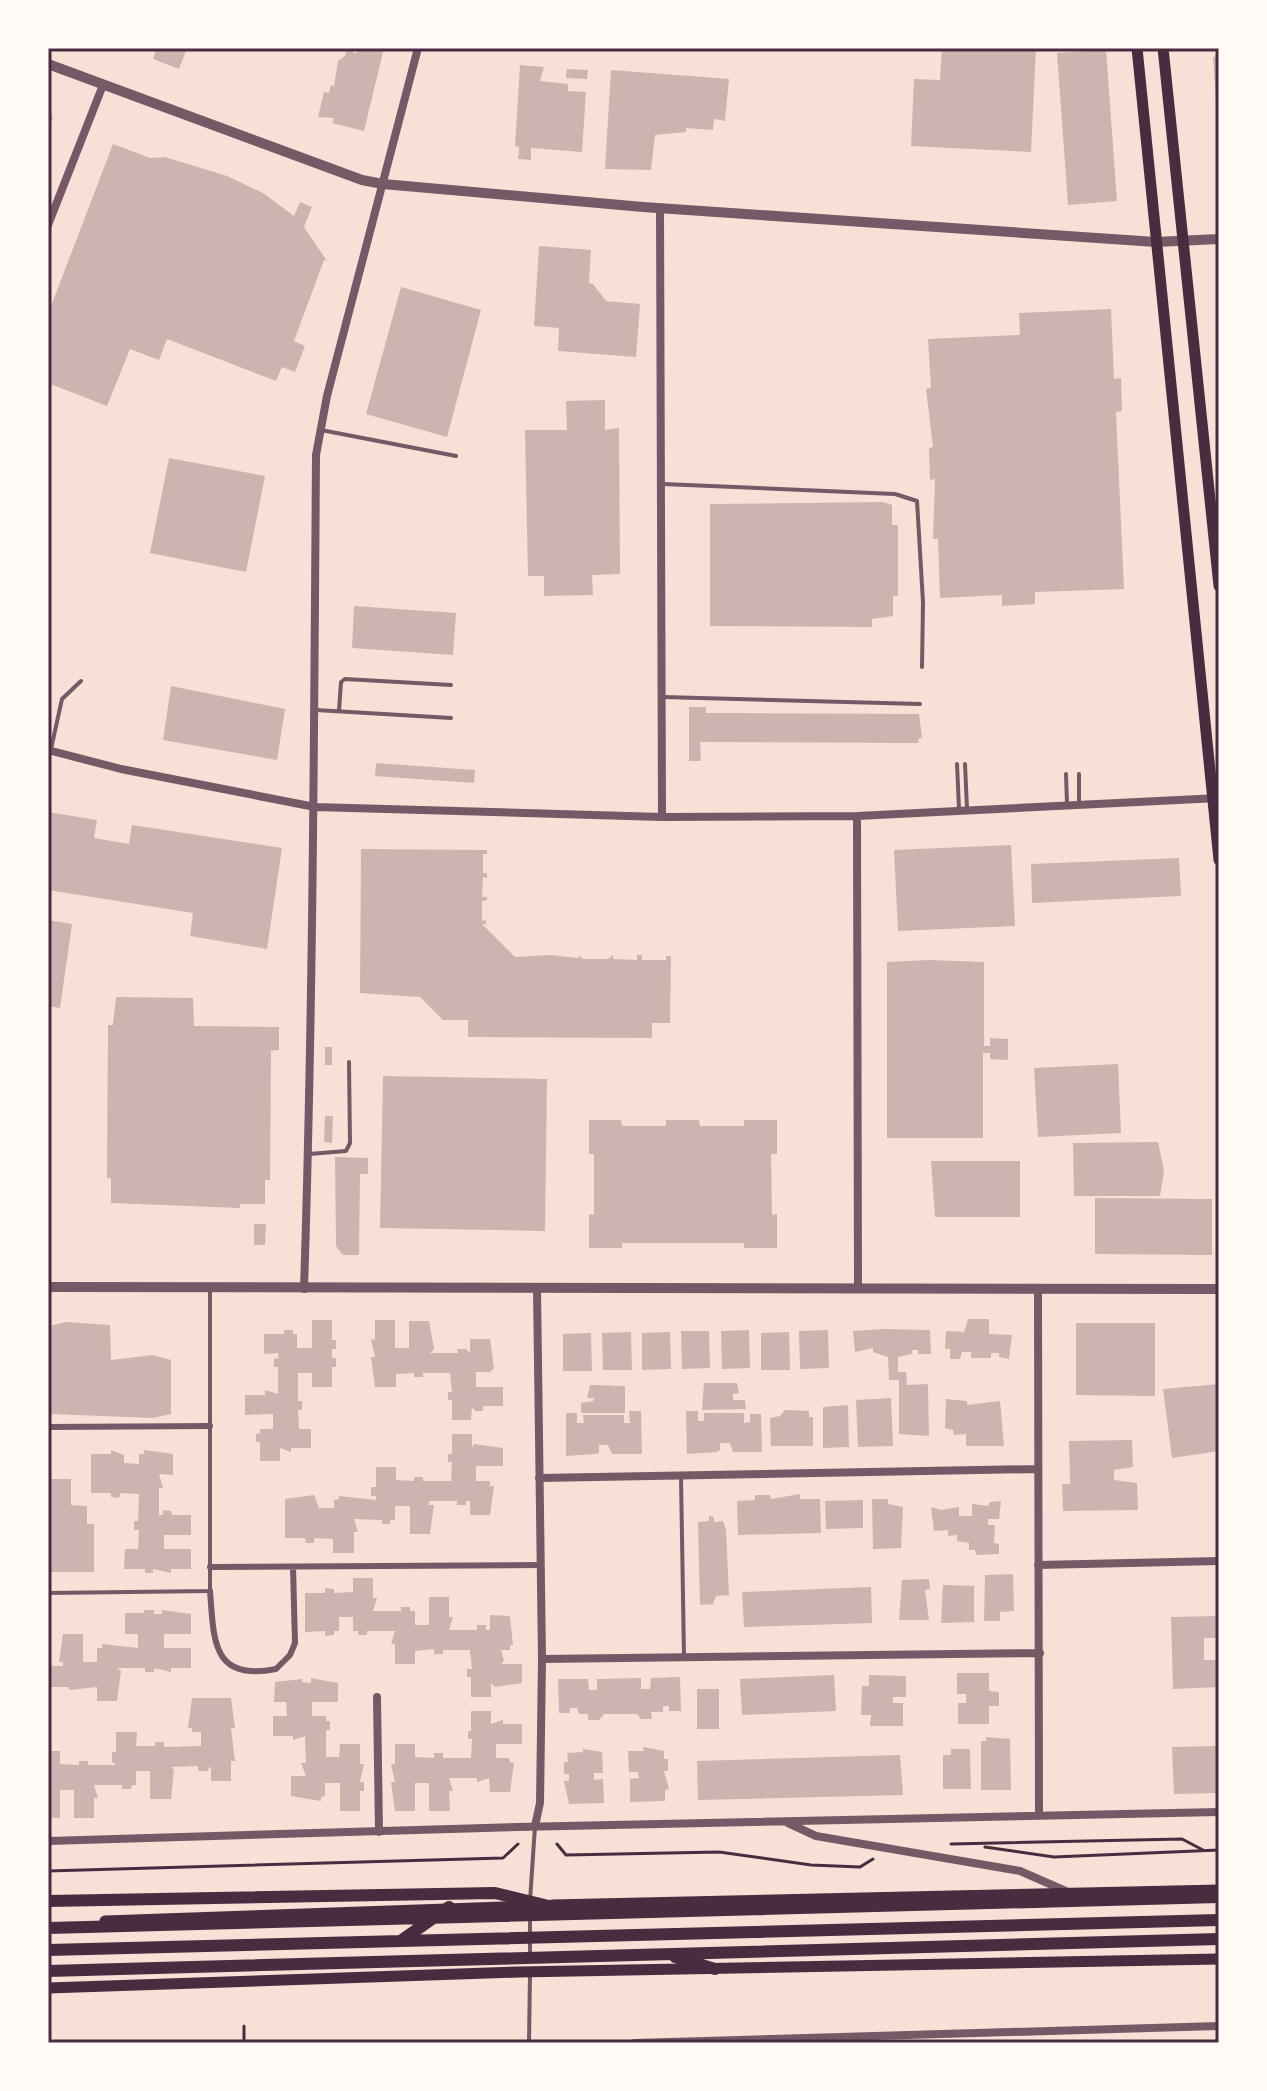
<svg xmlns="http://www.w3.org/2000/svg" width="1267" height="2091" viewBox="0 0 1267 2091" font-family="'Fira Sans Condensed',sans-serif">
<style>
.building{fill:#ccb4b1}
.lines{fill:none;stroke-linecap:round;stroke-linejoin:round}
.path{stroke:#4a2c40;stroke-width:3}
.service{stroke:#755966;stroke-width:4}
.pedestrian{stroke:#755966;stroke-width:6}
.minor{stroke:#755966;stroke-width:8}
.tertiary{stroke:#755966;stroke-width:10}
.secondary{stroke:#4a2c40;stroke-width:11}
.trunk{stroke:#4a2c40;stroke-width:12}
.neatline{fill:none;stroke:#4a2c40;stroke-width:3}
</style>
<rect width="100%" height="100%" fill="#f7e1d7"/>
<path class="building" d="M157,48h30l-8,21 -26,-10z
M347,48l9,6 2,-6h26l-20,83 -32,-8 2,-5 -16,-1 6,-25 5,1 2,-8 3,1 4,-25 7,-5z
M942,48h94l-5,104 -120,-6 3,-67 26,1z
M1106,50l11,151 -49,4 -11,-152z
M1219,56v45l-3,1 -3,-45z
M520,65l24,2 -4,14 28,3v7l18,1 -4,60 -51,-4v12l-13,-1 1,-12 -4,-1z
M567,69l21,1 -1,9 -21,-1z
M611,70l118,9 -4,42 -11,-2 -1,11 -27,-2v4l-31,3 -4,35 -46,-1z
M48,105l5,13 -5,12z
M113,144l37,14 15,-1 62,19 36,17 31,23 6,-14 12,5 -8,20 23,34 -3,-1 -30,81 11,5 -10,26 -13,-5 -6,14 -109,-42 -8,21 -29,-11 -23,57 -59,-23v-69z
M539,246l52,4 -2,33 4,1 13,17 34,3 -4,53 -78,-6 1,-23 -25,-2z
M401,287l80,23 -34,127 -81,-23z
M1111,309l3,70 7,-1 1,33 -6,1 8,177 -89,3v12l-33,2v-11l-62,3 -2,-59h-5l2,-60 -5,1 -1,-32 4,-1 -7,-58 5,-1 -3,-49 92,-4 -1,-22z
M605,400v30l14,-2 1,146 -28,1 1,20 -49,1v-20h-16l-3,-146h42l-1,-29z
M169,458l96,18 -19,96 -96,-19z
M883,502l9,3v20h6v71h-5v20l-21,3v8l-162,-1v-122z
M354,606l102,7 -3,42 -101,-7z
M171,686l114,23 -8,51 -114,-20z
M689,707h17v6l213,1 3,24h-3l-1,5 -218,-1 1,19h-12z
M376,763l99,7 -1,13 -99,-7z
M48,812l49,8 -3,18 35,6 3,-19 150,23 -15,101 -77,-13 3,-23 -145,-23z
M1011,845l4,81 -117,5 -4,-81z
M361,849l126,1v4h-4v19h4v5l-4,-1 -1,20h5v3l-5,1v20l4,-1v4h-4l33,33 35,-2 29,3v-3l4,4h25l5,-4v4l24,1v-5h5v5h24v-4h5l-1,67h-18v15l-184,-1v-17h-25l-23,-23 -60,-4z
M1179,858l2,38 -149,7 -1,-39z
M48,920l24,4 -12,84 -12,-2z
M930,960l54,2v84h6v-8l18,1v21l-18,-1v-6h-7v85h-96v-176z
M116,997l77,1 1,28 85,1v23l-13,1h5l-1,129h-5v24h-25v4l-129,-5v-25h-4l1,-153h5z
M325,1047h7v18h-7z
M1118,1064l3,69 -83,4 -4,-69z
M383,1076l164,3 -2,152 -165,-3z
M325,1116h8l-1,27 -8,-1z
M589,1120h32l1,6h44v-6h33l1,6h44v-6h33v34h-6l1,61 5,-1v34h-33v-5h-122v5h-33v-34l5,1v-61h-5z
M1158,1142l6,29 -4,25h-86l-1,-53z
M335,1157l33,1v16h-8l-1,81h-16l-7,-9z
M931,1161h89v56h-85z
M1095,1198l117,1v56l-117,-1z
M254,1224h12l-1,21h-11z
M968,1319h21v15l23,1 -3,24 -10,-2v-4h-8v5h-20v-6h-9l-2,7h-10v-10h-5l1,-18 18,1z
M312,1320h20v20h4v9h-4v9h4v9h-4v20h-20v-14h-14v28h4v9h-4l1,19h12v19h-20v4l-11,-4v13h-20v-19h-4v-8l4,-1v-4h13v-15l-28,1v-20h20v-5l13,4v-27h-4v-9l4,1v-6l-14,1v-20h20v-4h9v4h4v14h15z
M375,1320h20v28h14v-27h20l5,28 -4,4h28l-1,-4h9l4,4v-14h20l4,29 -4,4h-14v15h27v19h-20v5h-8l-3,-4 -1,13h-19v-20h-4v-8h4l-2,-19h-27v4h-9v-4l-18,1v13h-21l-4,-30h4l-4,-18 4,1z
M66,1322l44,3 1,35 42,-5 18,5v54l-18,4 -103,-4 -1,-88z
M1076,1323h79v73l-79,-1z
M883,1329l47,1 1,24h-13v-4h-6v4l-14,3v15h8l1,13 21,-1 1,52 -30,-2v-54h-10l-1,-23 -15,-5v-4l-18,4 -2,-21z
M749,1330l1,38 -28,1 -1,-38z
M828,1330l1,38 -29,1 -1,-38z
M681,1331h28l1,37 -28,1z
M631,1332l1,38h-29l-1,-37z
M670,1332l1,37 -29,1v-37z
M789,1332l1,38h-29v-37z
M591,1333l1,38h-29v-37z
M704,1383h33l2,10 -6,1v6h12l1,9 -44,1z
M1219,1384v67l-47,7 -9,-69z
M590,1385l35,1v27h-44v-10l12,-2 1,-3h-7z
M891,1398l2,48 -35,1 -2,-47z
M946,1399l21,2v4l33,-4 4,45h-38v-12l-12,1 -1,-5 -8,-2z
M848,1405l1,42 -26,1v-41z
M785,1410l24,1v6h4v29h-42l-1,-28 10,-2z
M629,1411h12l1,43h-30l-4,-9h-9v8l-4,1 -29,2v-43h11v10h7l-1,-8h41v8h6z
M686,1411h12v10h6v-8h40v10l6,-1v-8h11l1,38h-29l-3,-9h-10v7l-3,2 -30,2z
M452,1434h20v14l2,-4 29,4v18h-27v15h14v5h4l-4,29h-20v-14h-4v4h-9v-4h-28v4h5l-4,29h-20v-28h-15v14h-5v4h-8v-4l-28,-1 4,13h-4v21h-21v-14l-19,-1v5h-8l-1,-5h-20v-39l29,-4 5,13h15v-8l5,-1v-3l37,4v-4h-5v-9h5v-20h20v13l18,1v-4h9v4h28l1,-19h-4v-8h4z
M1132,1440l1,27 -19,3v10l23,3 1,27 -75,1 -1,-27h8l-1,-43z
M111,1450l13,5v8l15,1v-10h5v-4l29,4v21l-14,-1 4,14h-4v27h4v-5l8,1 1,4h19v20h-27v14h27v20h-20v4l-18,-4v4h-8v-4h-21l1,-20h13l1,-19h-5v-9h4l1,-27 -19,-1 -1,5 -8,-1v-4h-20v-39h20z
M48,1479h23v26l16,1v18h7v48h-46z
M800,1494v5h20l1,34 -83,2 -1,-34 18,-1v-5h15l1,4z
M872,1499h16v5l15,3 -2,41 -28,1z
M863,1500v28l-37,1 -1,-28z
M1001,1501l-2,18h-11v6h7l-1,18 5,1v10l-23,1 -1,-5h-6v-7l-12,-2v-6l-9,1v-6l-14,1 -3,-24 10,3 18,-3v9h13v-12l16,2 2,-4z
M709,1516l5,1v5l9,-1 3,9 3,65 -13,1 -3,8 -13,1 -2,-83 11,-1z
M1013,1574l1,37 -14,1v9h-16l1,-46z
M353,1578h20v20h4l-4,13h28v-4h9v4h5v14h14v-28h20v20h4l-4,13h28v-5h9v5h4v-15l20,1 3,29h-3v5h-9l3,11 -3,3h21v19l-27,4 -4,-4v14h-20v-20h-4v-8h5l-2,-19h-27v4h-9v-5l-19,2v13h-20v-20h-4l4,-13h-28v4h-9v-4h-5v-14h-14v14h-5v4l-9,1v-5l-20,1v-39h20v-5l9,1v4l19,-1z
M929,1579l1,10 -5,1 4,30h-30l3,-40z
M943,1585l31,1v36l-33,1z
M871,1587l1,36 -128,4 -2,-35z
M144,1610h10v4h8v-4l29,4v20h-27v14h27v20h-20v4l-17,-4v4h-9v-4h-28l4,3 -4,30h-20v-14l-28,3v-3h-20v-21h14v-4h-4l4,-28h20v28h14v-14h5v-4l36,4v-14h-13v-21h19z
M1219,1616v22h-15v22h15v27l-46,2 -2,-72z
M957,1673h32v18l10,1v14h-10v18h-31v-21h8v-9h-9z
M834,1675l2,36 -94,4 -2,-36z
M869,1675l37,1v21h-13v6h10v23h-33l1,-11h-10l1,-29h7z
M680,1677l1,34h-12v-5h-6v6h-12l1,7h-11l-4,-5h-33l-5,6h-11v-6h-9l-2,-6h-7v5h-11l-1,-34h30l1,11h8v-11l44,-1v11h9l1,-11z
M311,1678l27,5v19h-26v14h14v5h4v9h-4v27h13l1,-13h20v20h4l-4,18h4v9h-4v20h-20v-28h-15v13l-4,1v4l-30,-5v-20h15l-5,-13h5l-1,-27 -12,4v-4h-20v-20h14l-1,-14h-12l1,-20 27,-3v3l9,1z
M697,1689h22v40h-22z
M192,1698h39l4,30h-4l4,33h-4v20h-20v-15l-4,5h-9v-5l-27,1 3,3 -3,29h-21v-28h-14v14h-4l-1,4h-9v-4h-28l4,13h-4v20h-20v-28h-14v28h-12v-67h12v13l19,1v-4h9v4h28l-4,-3v-10h4v-20h21l-1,14h19v-4h9v5l37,-1v-14h-9v-4h-4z
M471,1711h20v13l12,-4v4h19v20h-26v14h13l1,4 4,1 -4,29h-20l-1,-14 -12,4v-4h-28l4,13h-4l1,20h-21v-28h-14v28h-20l-4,-29h4l-4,-18h4v-20h20v13l19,1v-5h9v5h28l1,-19h-4v-8h3z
M986,1737l24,2 1,51h-30v-49h5z
M1219,1746v47l-45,1 -2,-47z
M643,1747l21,4v8h4v12h-4l5,18 -4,1v11l-35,1v-23l9,-1 -1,-6h-9l-1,-21h16z
M583,1749l19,3 1,21h-9v7l9,-1 1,24 -35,1 -5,-23h5v-7h-5v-12h4l-1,-9 16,-1z
M951,1749h19l1,40h-28v-34h8z
M900,1755l3,40 -205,5 -1,-39z"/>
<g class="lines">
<path class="path" d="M557,1844l9,11 153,-3 92,13 49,2 13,-8
M951,1844l231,-5 21,11
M985,1847l69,10 165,-7
M48,1871l455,-13 15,-14
M244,2026v17"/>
<path class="service" d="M321,430l135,26
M663,484l232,10 22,7 6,101 -1,65
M663,697l257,7
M316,710l135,8
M339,711l2,-29 4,-3 106,6
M51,749l11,-50 19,-18
M957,764l2,45
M965,764l2,45
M1066,774l1,30
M1079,804v-30
M309,1154l37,-3 4,-8 -1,-81
M681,1477l3,179
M48,1593l162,-2v-302
M530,1901l5,-75
M530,1957v-40
M529,2043l1,-70"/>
<path class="pedestrian" d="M48,1427l162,-1
M210,1567l331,-2
M210,1591c4,48 1,91 66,78l14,-14 5,-12 -2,-76"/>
<path class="minor" d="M660,208l2,609
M48,225l55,-140
M48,750l73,19 194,38 347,10 195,-1 362,-18
M857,816l1,473
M304,1289c9,-278 10,-556 12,-834l11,-59 91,-348
M1038,1290l1,525
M539,1478l499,-9
M1038,1565l181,-4
M542,1659l498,-6
M377,1697l2,135
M788,1823l28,13 204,35 48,21
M535,1826l5,-23 2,-144 -5,-371
M48,1841l470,-14 701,-15
M635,2043l584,-17"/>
<path class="tertiary" d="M48,64l314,116 21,4 260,23 513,35 63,-3
M48,1287l1171,2"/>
<path class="secondary" d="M1137,48l82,812
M1163,48l56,538
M552,1905l667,-15
M105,1921l430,-15
M48,1988l471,-16 700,-13"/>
<path class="trunk" d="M48,1901l447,-8 66,16
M48,1928l1171,-31
M402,1940l47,-33
M48,1950l1171,-30
M675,1957l40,12
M48,1971l1171,-32"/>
</g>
<rect width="1267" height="2091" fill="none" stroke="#fffaf5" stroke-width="100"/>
<rect x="50" y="50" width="1167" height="1991" class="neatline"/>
</svg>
